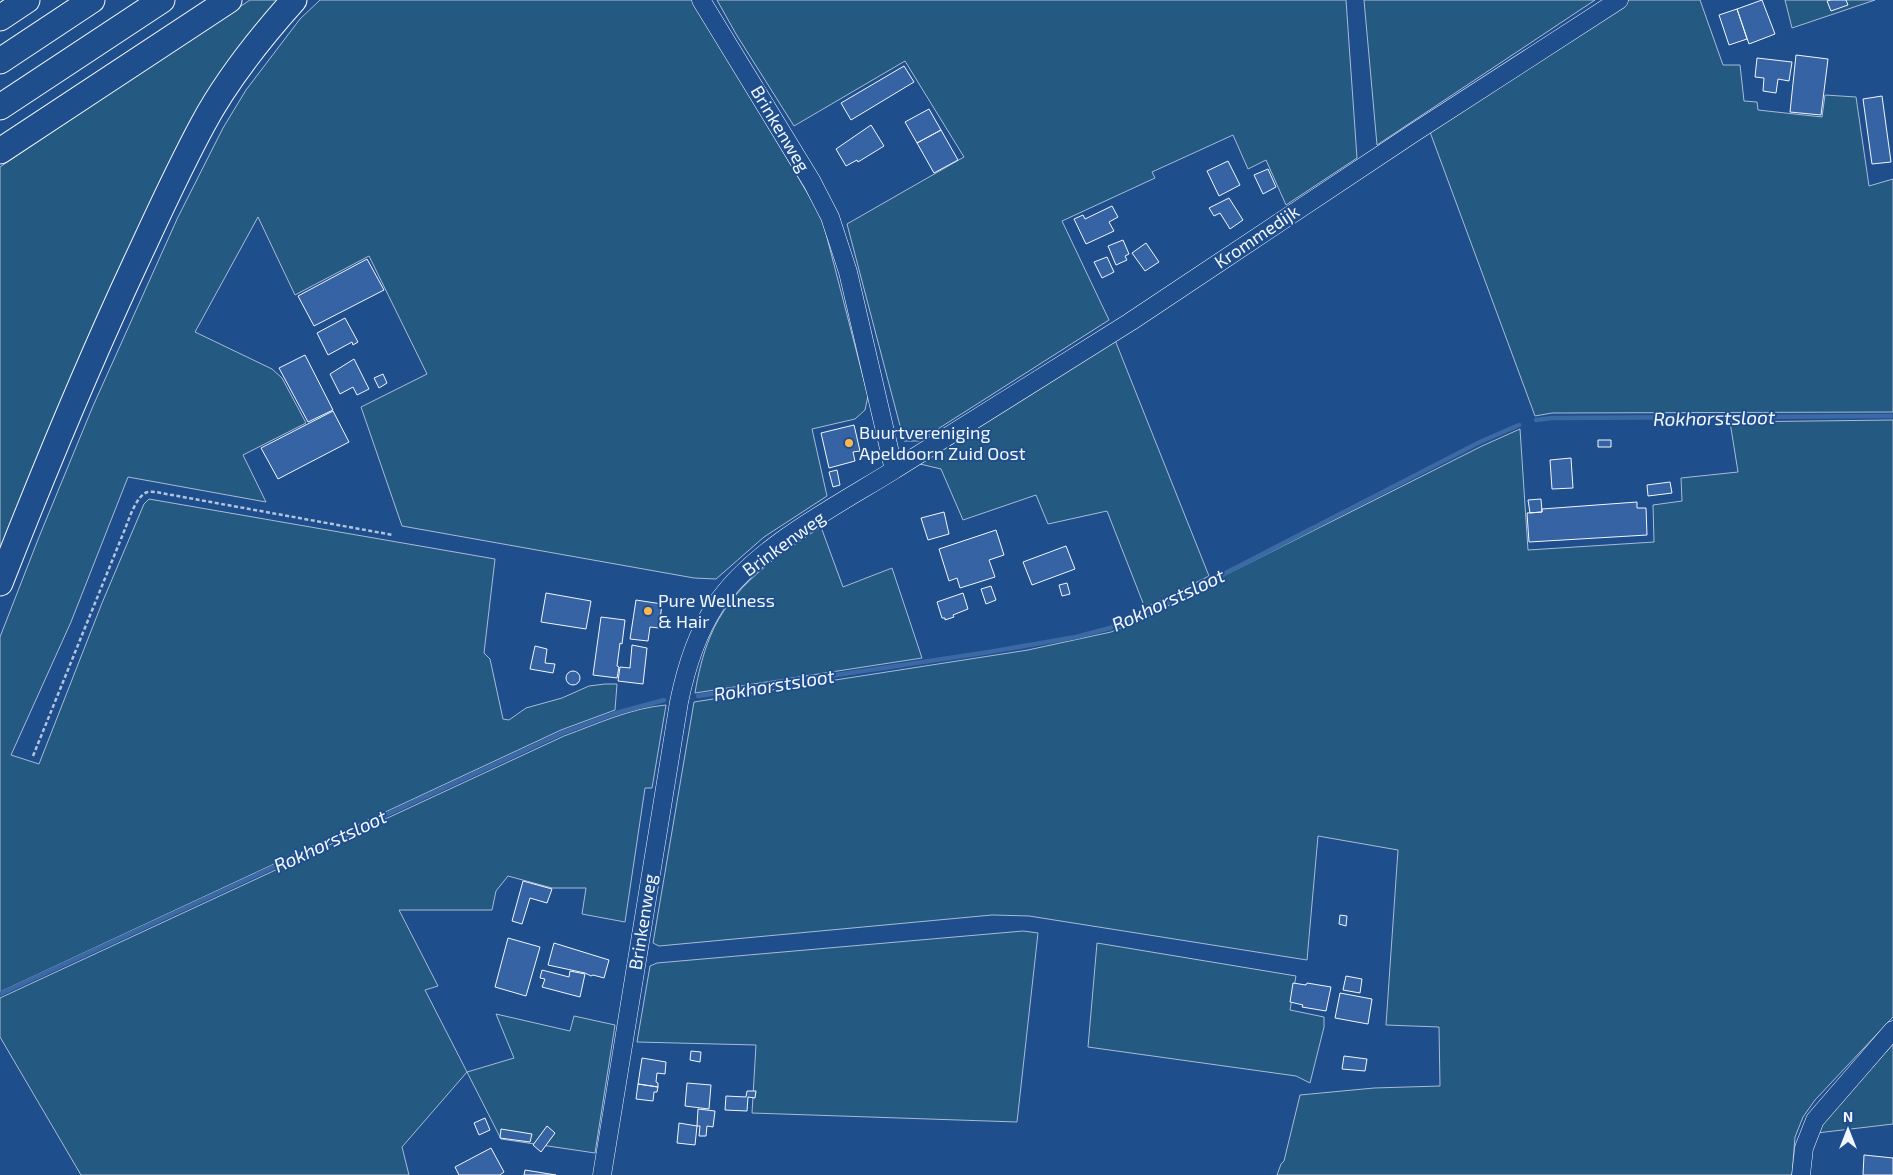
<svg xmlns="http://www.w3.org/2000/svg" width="1893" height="1175" viewBox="0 0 1893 1175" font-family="'Exo 2',sans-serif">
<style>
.green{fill:#245a82;stroke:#a8bbd7}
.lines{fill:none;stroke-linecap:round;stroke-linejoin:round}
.stream{stroke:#3b69a3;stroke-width:4.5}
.building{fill:#3563a3;stroke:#f2f6ff}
.minor-casing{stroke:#f2f6ff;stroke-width:19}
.highway-casing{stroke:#f2f6ff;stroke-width:27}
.path{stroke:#b3c4dc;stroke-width:2.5;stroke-dasharray:4 2.5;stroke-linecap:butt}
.minor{stroke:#1f4e8c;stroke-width:18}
.highway{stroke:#1f4e8c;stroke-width:25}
.poi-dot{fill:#ffb74d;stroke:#1f4e8c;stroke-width:2}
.labels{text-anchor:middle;stroke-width:4;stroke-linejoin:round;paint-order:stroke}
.street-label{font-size:18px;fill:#f2f6ff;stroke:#1f4e8c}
.poi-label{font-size:18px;fill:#f2f6ff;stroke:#1f4e8c;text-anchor:start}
.water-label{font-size:19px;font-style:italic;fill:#f2f6ff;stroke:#1f4e8c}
</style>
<rect width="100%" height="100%" fill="#1f4e8c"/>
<path class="green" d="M250,0h35l-46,53 -239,506v-392z
M320,0h373l125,211 6,15 44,170 -3,14 -10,9 -43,10 15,67 -63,41 -48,42 -22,-1 -292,-52 -41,-119 66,-33 -58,-118 -74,39 -37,-78 -63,115 77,37 10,9 24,45 -63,32 23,47 -138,-25 -57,145 -60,133 28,9 63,-161 42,-99 5,-5 346,60 -11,94 6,6 13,60 6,1 17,-12 36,-10 27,-12 16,-2h12l-2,26 -54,20 -561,262v-355l39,-100 54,-131 85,-189 45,-89 23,-38 54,-71z
M717,0h629l11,158 -71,47 -20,-45 -18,9 -15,-34 -81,37 3,6 -93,43 47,99 -190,121h-15l-57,-217 117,-67 -59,-96 -111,65 -58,-92z
M1364,0h231l-218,145z
M1629,0h71l23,65h17l4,36 13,1 1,8 64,7 3,-22 31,2 13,89 24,-7v233l-341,1 -17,3 -105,-284z
M1785,0h90l-83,28z
M1115,340l94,236 -64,32 -38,-97 -59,13 -12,-29 -73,25 -22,-51 -21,-5z
M1893,420v597l-78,83 -12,17 -8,20 -3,38h-515l4,-11 3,-3 16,-66 74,-7 66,-2 -1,-59 -53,-2 12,-175 -80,-14 -11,124 -278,-44 -37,-1 -333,31 -6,-3 41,-241 334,-52 83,-18 38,-16 74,-40 259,-130 38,-17 8,121 126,-8 -1,-37 29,-4 -1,-23 57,-6 -8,-50z
M821,527l22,60 49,-19 30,90 -227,35c3,-19 8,-39 15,-56 20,-50 68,-82 111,-110z
M666,705l-14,83h-7l-20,134 -43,-8 4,-26h-34l-44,-12 -12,15 -4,19h-93l39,76 -13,4 42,82 47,-14 -18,-44 74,17 4,-15 41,9 -20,128 -94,-14 -34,-67 -65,75 7,28h-328l-81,-138v-39l564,-262c33,-12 67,-28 102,-31z
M1023,931l15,2 -21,189 -265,-9 4,-68 -119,-3 13,-76 7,-3z
M1097,943l199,33 -6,34 34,7v10l-14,56 -14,-7 -208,-29z
M1893,1044v80l-76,9 12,-20z"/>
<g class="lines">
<path class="stream" d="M1536,420l16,-2 341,-2
M698,696l291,-44 87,-15 34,-9 69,-31 301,-155 39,-17
M0,994l562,-261 54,-20 48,-13"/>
</g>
<path class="building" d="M1762,0l13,34 -26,10 -12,-35z
M1831,0h15l2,5 -17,6 -4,-10z
M1737,9l10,30 -18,6 -10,-30z
M1796,55l32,4 -7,56 -31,-3z
M1757,58l35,4 -3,19 -11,-2 -2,14 -13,-2 1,-13 -9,-1z
M904,66l10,16 -63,38 -10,-17z
M1882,96l9,66 -19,2 -9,-65z
M929,109l12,21 -24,13 -12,-21z
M871,125l13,21 -26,16 -1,-2 -11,6 -10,-17z
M941,130l17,30 -24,13 -17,-30z
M1228,161l12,24 -21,11 -12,-25z
M1268,169l8,18 -13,7 -9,-19z
M1229,198l14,22 -13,9 -10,-16 -6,3 -5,-8z
M1112,206l6,11 -9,5 5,9 -28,13 -12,-25 9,-4 2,4z
M1123,240l6,14 -4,2 2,4 -11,5 -8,-19z
M1146,243l13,19 -14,9 -13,-18z
M1107,257l7,15 -12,6 -8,-16z
M367,259l17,31 -70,36 -16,-30z
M345,318l13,24 -5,3 -1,-3 -24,13 -11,-22z
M305,355l28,55 -25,12 -29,-54z
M354,359l15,30 -12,6 -4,-8 -13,7 -10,-20z
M383,374l4,9 -8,5 -5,-10z
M333,411l16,31 -71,37 -17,-31z
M854,425l6,26 -7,1 2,9 -26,7 -8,-35z
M1598,440h13v7h-13z
M1571,458l2,30 -21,1 -2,-29z
M837,470l3,15 -7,2 -4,-15z
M1670,482l2,11 -24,3 -1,-11z
M1541,499l1,13 -12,1 -2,-13z
M1637,502v6h9l1,27 -118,7 -2,-29 15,-1v-3z
M944,512l5,22 -21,6 -7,-22z
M996,530l8,25 -15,5 6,17 -35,11 -3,-10 -8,3 -10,-32z
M1066,546l9,23 -43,16 -9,-23z
M1067,583l3,11 -8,2 -3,-11z
M991,586l5,14 -10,4 -5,-15z
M546,593l45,8 -5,28 -45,-7z
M963,593l5,16 -15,6 1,2 -9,3v-2h-3l-5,-16z
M636,600l26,4 -3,24 -9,-1 -2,14 -18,-2z
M601,617l24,3 -3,24 -2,-1 -3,23 2,1 -2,11 -24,-3z
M632,645l15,3 -4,36 -25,-3 2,-14 10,1z
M535,646l12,3 -2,14 10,1 -2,9 -23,-4z
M566 678a7 7 0 1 1 14 0a7 7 0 1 1-14 0Z
M523,881l29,8 -5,14 -17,-5 -8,26 -10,-3z
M1340,915l7,1 -1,10 -7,-2z
M508,938l32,9 -14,49 -31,-9z
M554,943l55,17 -5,18 -11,-3 -2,1 -6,-3 -37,-8z
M542,970l27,7 1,-6 15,3 -5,23 -38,-10 3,-8 -5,-1z
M1346,976l16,3 -2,14 -17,-3z
M1293,983l13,2 1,-2 24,4 -5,24 -24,-4 1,-2 -13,-3z
M1340,993l32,6 -4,25 -33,-6z
M691,1051l10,1 -1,10 -10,-2z
M1344,1056l23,3 -2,12 -23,-2z
M642,1058l24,4 -1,12 -8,-1 -1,9 2,1v4l-20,-3z
M687,1083l24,2 -2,24 -24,-3z
M638,1084l20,3 -1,5h-3l-1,9 -17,-2z
M747,1091h9l-1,7 -7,-1 -1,14 -22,-1 1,-14 20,1z
M698,1109l17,2 -2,16 -6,-1 -1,10h-7l1,-10h-3z
M485,1118l5,12 -11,5 -5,-12z
M679,1123l18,3 -2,19 -18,-2z
M547,1126l8,7 -14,19 -8,-7z
M501,1129l31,5 -2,8 -30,-4z
M491,1148l13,24 -4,3h-41l-4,-8z
M1864,1155l29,3v17h-30z
M525,1170l31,5h-32z"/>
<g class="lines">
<g class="minor-casing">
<path id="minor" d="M894,470l236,-148 285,-190 204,-132
M602,1175l77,-473c7,-34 17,-67 36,-96 38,-58 121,-100 179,-136l-46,-198 -18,-55 -18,-35 -111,-182
M1801,1175l3,-27 11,-28 78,-90"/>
</g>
<g class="highway-casing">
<path id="highway" d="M0,18l27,-18
M0,61l92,-61
M0,107l162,-107
M0,151l229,-151
M0,583c42,-107 86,-214 135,-319 22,-47 43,-94 68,-140 24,-45 57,-86 91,-124"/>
</g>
<path class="path" d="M33,756l92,-227c4,-10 12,-35 23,-37 8,-1 16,2 24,3l221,40"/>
<use href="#minor" class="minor"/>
<use href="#highway" class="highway"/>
</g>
<g class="poi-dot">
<circle cx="849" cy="443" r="5"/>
<circle cx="648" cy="611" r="5"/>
</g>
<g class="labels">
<g class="street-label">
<text transform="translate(780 129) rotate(59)" y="6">Brinkenweg</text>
<text transform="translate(1257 237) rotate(-34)" y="6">Krommedijk</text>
<text transform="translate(784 544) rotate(-36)" y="6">Brinkenweg</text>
<text transform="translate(643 922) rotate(-81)" y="6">Brinkenweg</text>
</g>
<g class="poi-label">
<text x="859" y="439">Buurtvereniging<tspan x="859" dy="21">Apeldoorn Zuid Oost</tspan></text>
<text x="658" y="607">Pure Wellness<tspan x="658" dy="21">&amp; Hair</tspan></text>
</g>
<g class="water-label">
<text transform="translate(1714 418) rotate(-1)" y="7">Rokhorstsloot</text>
<text transform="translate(1168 600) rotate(-25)" y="7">Rokhorstsloot</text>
<text transform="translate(774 685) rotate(-9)" y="7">Rokhorstsloot</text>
<text transform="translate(330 841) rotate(-25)" y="7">Rokhorstsloot</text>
</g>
</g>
<g transform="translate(1848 1130)" stroke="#1f4e8c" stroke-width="4" paint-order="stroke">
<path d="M0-4L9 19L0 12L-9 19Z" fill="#f2f6ff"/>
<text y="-8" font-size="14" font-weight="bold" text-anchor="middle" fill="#f2f6ff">N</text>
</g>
</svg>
